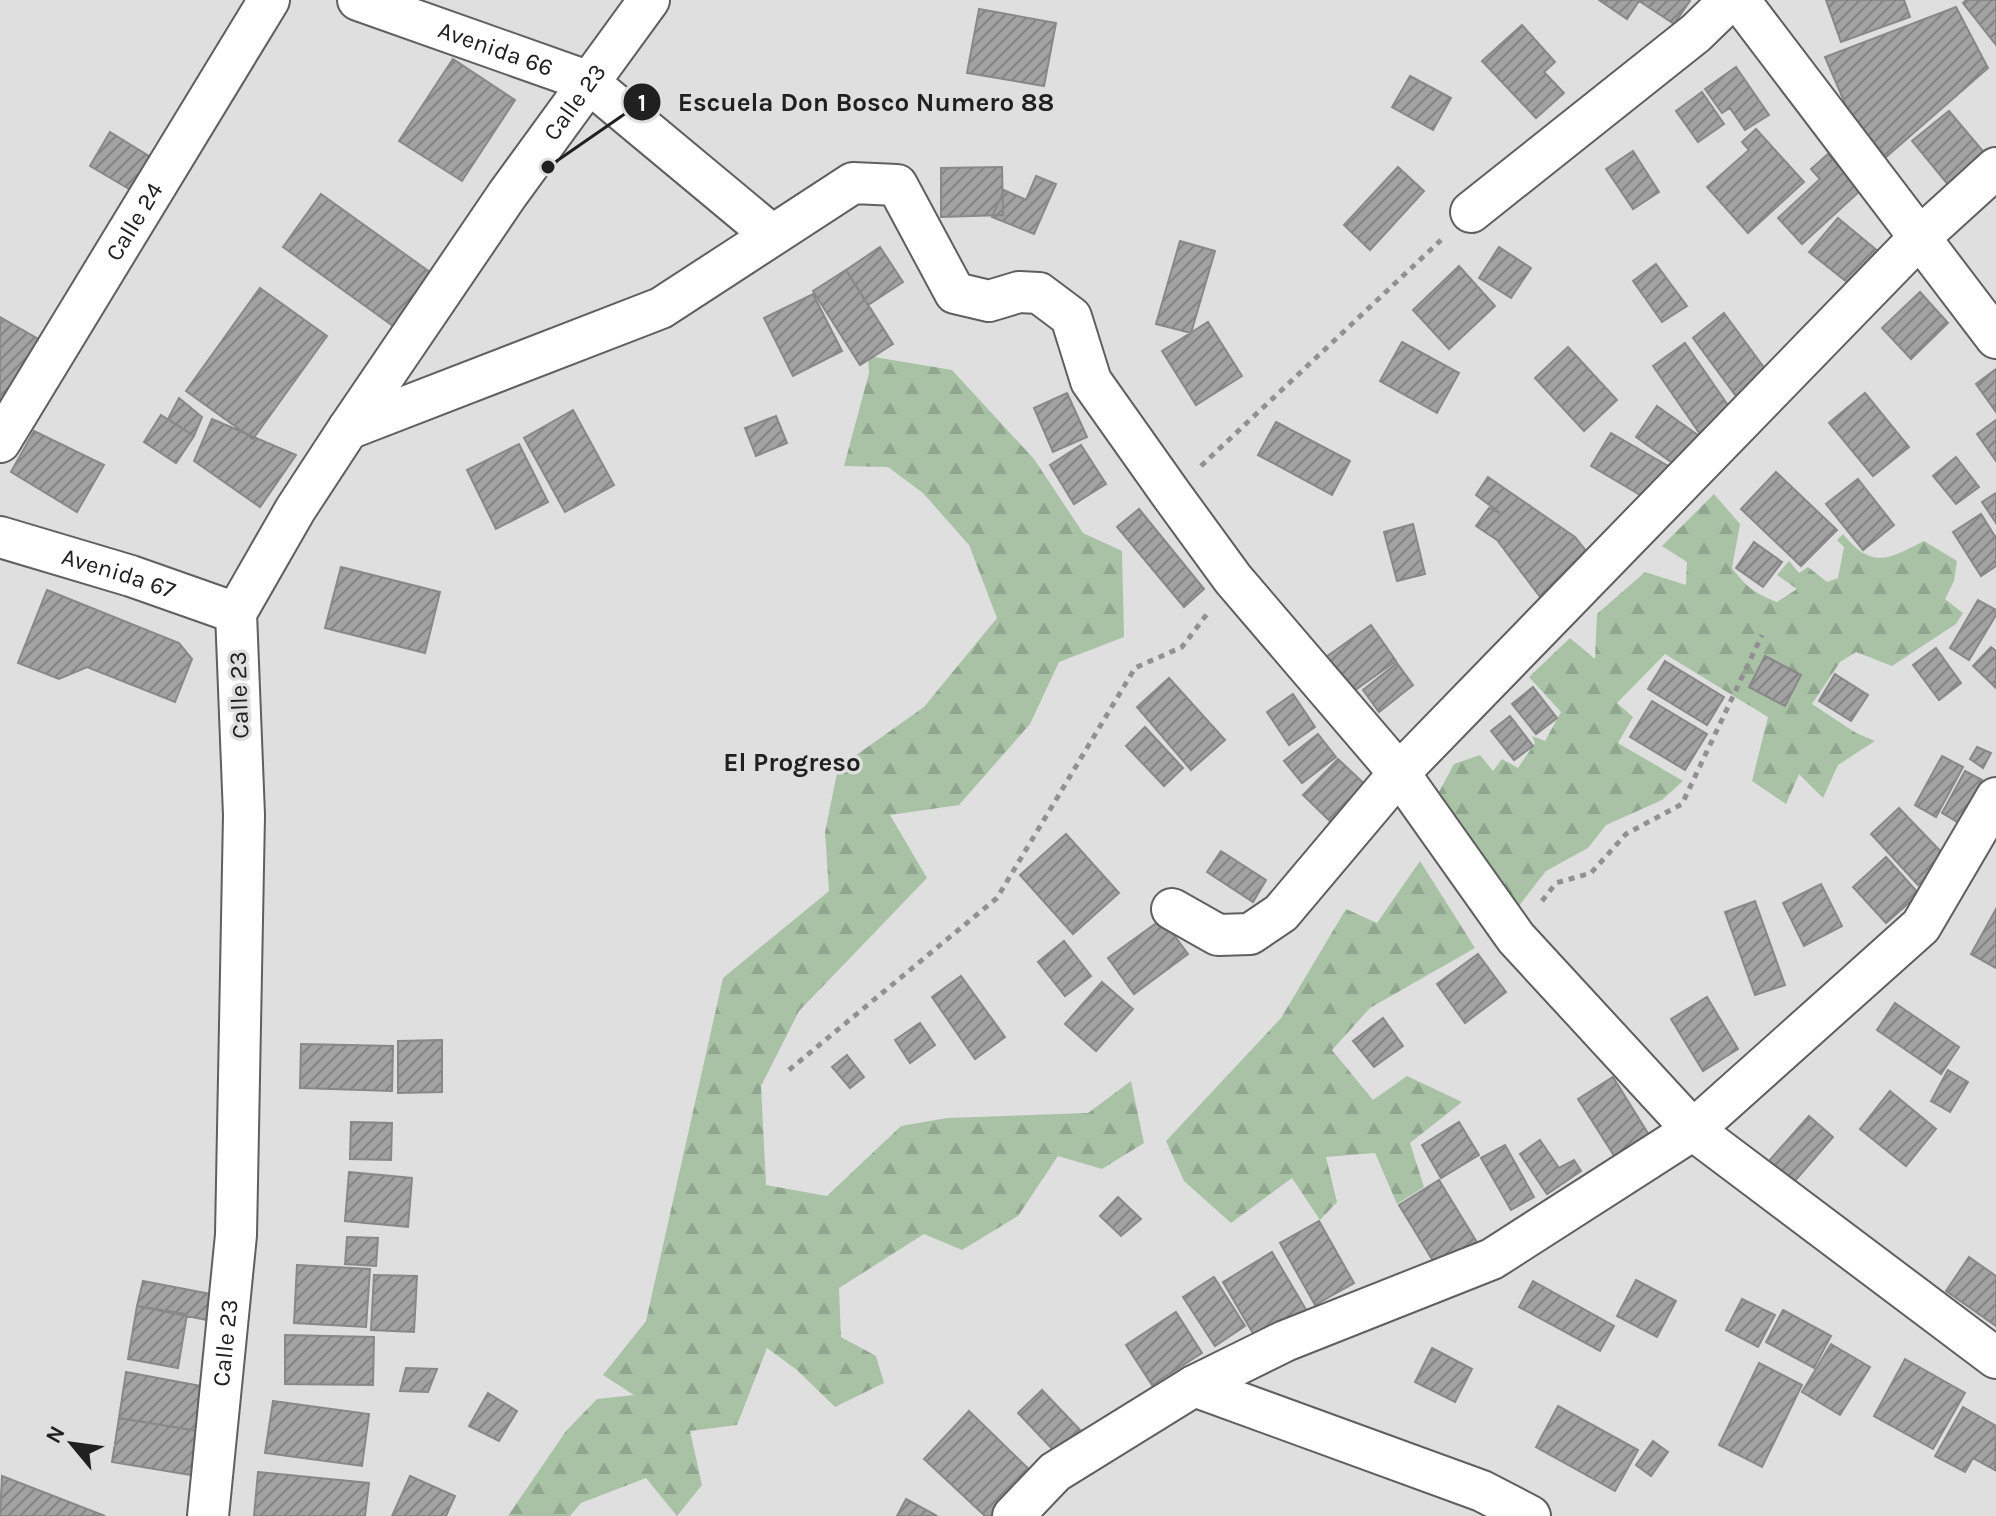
<svg xmlns="http://www.w3.org/2000/svg" width="1996" height="1516" viewBox="0 0 1996 1516" font-family="Karla,sans-serif">
<style>
.forest{fill:url(#forest-firs)}
.building{fill:url(#building-hatch);stroke:#888889;stroke-width:2}
.lines{fill:none;stroke-linecap:round;stroke-linejoin:round}
.minor-casing{stroke:#5f5f60;stroke-width:44}
.path{stroke:#919192;stroke-width:5;stroke-dasharray:6 6;stroke-linecap:butt}
.minor{stroke:#fff;stroke-width:40}
.labels{text-anchor:middle;stroke-width:7;stroke-linejoin:round;paint-order:stroke}
.street-label{font-size:24px;fill:#202020;stroke:#dfdfe0}
.neighbourhood-label{font-size:26px;font-weight:bold;fill:#202020;stroke:#dfdfe0}
.leader{fill:none;stroke:#202020;stroke-width:3}
.callout-dot{fill:#202020;stroke:#dfdfe0;stroke-width:3}
.mark-label{font-size:24px;text-anchor:middle;font-weight:bold;fill:#fff}
.callout-label{font-size:26px;text-anchor:middle;font-weight:bold;fill:#202020;stroke:#dfdfe0;stroke-width:7;stroke-linejoin:round;paint-order:stroke}
</style>
<defs>
<pattern id="forest-firs" width="22" height="20" patternUnits="userSpaceOnUse" patternTransform="scale(2)"><rect width="22" height="20" fill="#a9c2a6"/><path d="M5 1l3.5 6h-7zM16 11l3.5 6h-7z" fill="#91a68f"/></pattern>
<pattern id="building-hatch" width="6" height="6" patternUnits="userSpaceOnUse" patternTransform="scale(2)"><rect width="6" height="6" fill="#a2a2a3"/><path d="M-1 1l2-2M0 6l6-6M5 7l2-2" fill="none" stroke="#848484"/></pattern>
</defs>
<rect width="100%" height="100%" fill="#dfdfe0"/>
<path class="forest" d="M868,356l84,14 82,89 49,74 39,18 2,86 -65,25 -29,62 -71,81 -69,10 37,63 -128,133 -38,75 5,99 61,11 74,-70 46,-8 141,-5 43,-32 13,62 -42,26 -44,-13 -40,60 -56,34 -38,-16 -85,54 2,49 35,19 8,27 -49,24 -38,-37 -30,-22 -30,77 -47,6 12,54 -25,31 -31,-38 -65,25 -11,13h-62l58,-85 31,-32 37,-4 -31,-20 43,-54 77,-343 106,-87 -4,-59 13,-64 86,-61 73,-89 -28,-73 -46,-52 -35,-26 -44,-1 25,-93z
M1714,494l26,30 -8,44c14,19 24,26 45,34l20,-13 -20,-14 12,-14 10,12 9,-6 19,15 11,-4 6,-31 -7,-7 6,-6c29,36 45,25 81,7l33,20 -3,20 -9,18 18,14 -7,11 -64,42 -36,-14 -16,10 -28,42 44,29 19,8 -37,24 -15,33 -24,-24 -13,30 -34,-23 16,-64 -103,-63 -48,49 16,14 -15,26 65,38 -21,19 -56,25 -18,23 -42,23 -35,45 -79,-111 22,-41 26,-9 13,16 9,-12 16,9 17,-25 -3,-7 13,5 16,-29 -32,-35 41,-39 25,21 2,-45 48,-42 41,13 1,-23 -25,-16z
M1420,861l55,87 -105,60 -38,42 41,50 34,-24 55,26 -52,41 14,44 -27,17 -22,-51 -49,4 11,45 -17,18 -28,-42 -61,45 -47,-42 -18,-40 115,-123 65,-109 31,14z"/>
<path class="building" d="M1599,0h89l2,1 -16,23 -35,-23 -12,18z
M1826,0h78l6,17 -69,25z
M1966,0h30v45l-33,-42z
M1956,7l32,61 -102,89 -36,-42 -25,-58z
M979,9l77,14 -12,63 -77,-13z
M1522,25l33,37 -11,10 20,21 -28,25 -54,-57z
M453,59l62,41 -53,81 -63,-40z
M1736,67l33,48 -24,15 -15,-22 -8,5 -17,-24z
M1410,76l41,22 -18,32 -41,-23z
M1702,92l22,32 -26,18 -22,-31z
M1949,111l38,45 -37,31 -38,-46z
M1756,129l48,53 -56,51 -41,-46 42,-37 -7,-8z
M110,132l44,27 -20,33 -44,-26z
M1633,151l26,41 -26,17 -27,-40z
M1828,154l33,36 -59,54 -24,-26 42,-39 -9,-10z
M1002,167l1,48 -62,2v-49z
M1398,167l26,24 -54,59 -26,-25z
M1036,176l20,8 -22,50 -42,-17 12,-27 22,10z
M321,194l113,81 -38,53 -113,-81z
M1838,218l47,39 -28,33 -48,-38z
M1180,241l35,10 -24,82 -35,-9z
M880,247l23,35 -35,23 -22,-35z
M1499,247l32,21 -20,30 -32,-20z
M1656,264l31,42 -25,16 -29,-41z
M1459,266l36,40 -46,43 -36,-39z
M846,270l47,74 -33,21 -47,-74z
M260,288l67,48 -74,103 -67,-48z
M1920,292l28,31 -37,36 -29,-31z
M813,294l29,57 -49,25 -29,-58z
M1724,313l44,60 -32,23 -43,-58z
M0,317l49,28 -49,71z
M1208,322l34,54 -46,29 -34,-54z
M1402,342l57,31 -22,40 -57,-32z
M1685,343l47,68 -32,23 -47,-68z
M1568,347l49,53 -33,31 -49,-53z
M1996,369v43l-20,-28z
M1067,393l20,44 -34,15 -19,-44z
M1865,393l44,54 -36,29 -44,-53z
M179,398l23,19 -8,19 -26,-17z
M1657,406l45,32 -21,31 -45,-32z
M573,410l41,75 -49,27 -41,-74z
M161,415l33,21 -18,27 -32,-21z
M776,416l11,27 -31,13 -11,-28z
M212,419l84,36 -36,52 -66,-46z
M1996,420v41l-19,-27z
M1276,422l74,39 -18,34 -74,-40z
M34,431l70,34 -27,47 -66,-40z
M1611,433l66,38 -20,34 -66,-39z
M519,444l29,58 -52,27 -29,-59z
M1081,445l25,39 -32,20 -24,-39z
M1956,457l23,30 -23,17 -23,-28z
M1776,472l61,58 -36,36 -60,-57z
M1488,477l87,60 23,29 -51,40 -50,-66 -21,-14 13,-18 11,5 -24,-18z
M1858,479l36,46 -31,25 -37,-46z
M1996,493v30l-14,-21z
M1139,509l65,80 -20,18 -67,-80z
M1981,514l15,24v28l-15,10 -28,-44z
M1413,524l12,50 -28,7 -13,-49z
M1754,542l28,20 -19,25 -27,-19z
M341,567l99,25 -15,61 -100,-25z
M47,590l132,53 13,16 -17,43 -88,-35 -28,12 -41,-16z
M1978,600l18,10v5l-27,45 -19,-12z
M1371,625l25,36 -45,32 -25,-36z
M1991,647l5,4v37l-23,-22z
M1936,648l25,35 -22,17 -26,-35z
M1765,656l36,19 -16,31 -36,-19z
M1665,661l59,36 -17,28 -59,-36z
M1397,663l16,22 -34,27 -16,-22z
M1835,674l33,21 -17,26 -32,-20z
M1169,678l56,62 -34,30 -54,-63z
M1533,687l24,31 -21,16 -24,-30z
M1293,694l22,33 -26,18 -22,-33z
M1652,701l55,33 -22,36 -55,-33z
M1510,716l23,30 -19,14 -23,-29z
M1145,727l38,41 -19,18 -38,-40z
M1318,734l18,23 -34,26 -18,-22z
M1977,747l14,6 -8,15 -13,-9z
M1942,756l21,11 -27,50 -21,-12z
M1338,759l36,34 -35,37 -36,-35z
M1965,771l17,9 -23,43 -17,-10z
M1899,808l48,50 -29,27 -47,-51z
M1066,834l53,59 -46,41 -53,-59z
M1221,851l45,29 -13,22 -46,-30z
M1886,857l33,37 -33,29 -33,-36z
M1821,884l21,42 -38,20 -21,-43z
M1755,901l30,84 -30,10 -30,-83z
M1996,909v59l-25,-14z
M1162,919l26,35 -54,40 -26,-36z
M1064,941l27,35 -26,20 -27,-34z
M1478,954l28,38 -41,31 -28,-39z
M961,976l44,61 -30,22 -43,-62z
M1102,982l31,27 -37,42 -31,-27z
M1707,997l31,52 -35,22 -32,-52z
M1895,1003l64,44 -18,27 -64,-44z
M1383,1018l20,28 -29,21 -21,-26z
M920,1023l15,22 -25,18 -15,-23z
M442,1040v52l-44,1v-52z
M301,1044l92,2 -1,45 -92,-3z
M847,1055l17,22 -14,11 -18,-21z
M1948,1070l20,12 -18,30 -19,-11z
M1613,1077l36,58 -34,22 -37,-58z
M1890,1091l46,38 -30,37 -46,-37z
M1809,1116l24,21 -40,46 -24,-22z
M351,1122l41,1 -1,37 -41,-1z
M1459,1122l20,33 -38,23 -19,-33z
M1540,1140l19,28 15,-8 7,11 -34,23 -27,-40z
M1505,1145l29,52 -23,13 -30,-52z
M349,1172l63,6 -4,49 -63,-6z
M1439,1180l39,64 -40,25 -39,-64z
M1118,1197l23,22 -20,17 -21,-20z
M1319,1221l35,62 -39,22 -35,-62z
M347,1237l31,1 -2,28 -31,-2z
M1272,1252l36,61 -50,29 -35,-60z
M1969,1257l27,19v50l-50,-35z
M297,1265l73,4 -4,58 -72,-4z
M374,1275l43,1 -3,56 -43,-2z
M1214,1277l31,49 -30,20 -32,-49z
M1636,1280l40,21 -19,36 -40,-21z
M143,1281l68,13 -4,26 -70,-14z
M1533,1281l81,45 -14,25 -81,-44z
M1742,1299l33,16 -17,32 -32,-17z
M137,1306l50,8 -9,54 -50,-9z
M1783,1310l48,26 -17,32 -48,-26z
M1176,1312l26,41 -50,32 -26,-40z
M285,1335l89,2 -1,48 -88,-1z
M1831,1344l39,23 -30,48 -38,-23z
M1432,1348l40,21 -17,33 -40,-20z
M1905,1359l60,34 -32,56 -59,-33z
M1759,1363l43,22 -40,82 -43,-22z
M406,1368l31,1 -9,23 -28,-1z
M126,1372l91,17 -7,44 -91,-15z
M1042,1390l40,42 -24,23 -40,-42z
M488,1393l29,18 -18,30 -30,-15z
M273,1401l96,13 -7,52 -97,-13z
M1558,1406l80,44 -23,41 -79,-44z
M1963,1407l33,19 -1,44 -22,-12 -8,14 -30,-16z
M969,1411l67,65 -38,40h-13l-61,-57z
M119,1418l91,15 -7,44 -91,-15z
M1653,1441l15,11 -17,24 -15,-11z
M258,1472l111,11 -4,33h-111z
M2,1476l103,40h-105z
M410,1476l45,20 -9,20h-54z
M906,1499l31,17h-40z"/>
<g class="lines">
<g class="minor-casing">
<g id="minor">
<path id="s1" d="M358,0l229,81 185,154"/>
<path d="M1739,0l257,338"/>
<path d="M1471,212l225,-179 34,-33"/>
<path d="M348,429l313,-121 192,-125 44,2 58,108 34,8 30,-9 20,1 32,24 20,64 80,113 62,85 166,194 117,165 177,192 303,228"/>
<path id="s2" d="M0,442l269,-442"/>
<path id="s3" d="M0,537l131,39 105,37"/>
<path d="M1172,909l46,26 32,-1 31,-21 118,-140 519,-534 78,-71"/>
<path d="M1194,1386l288,105 48,25"/>
<path id="s4" d="M208,1516l28,-281 8,-420 -8,-202 59,-103 53,-81 159,-234 142,-195"/>
<path d="M1013,1516l42,-44 139,-86 91,-45 207,-82 201,-129 228,-204 75,-128"/>
</g>
</g>
<path class="path" d="M1201,466l240,-226
M1542,901l14,-18 35,-10 35,-39 56,-30 80,-169
M789,1070l208,-172 138,-230 47,-21 25,-33"/>
<use href="#minor" class="minor"/>
</g>
<g class="labels">
<g class="street-label">
<text dy="8" stroke="none"><textPath href="#s1" startOffset="146">Avenida 66</textPath></text>
<text dy="8" stroke="none"><textPath href="#s4" startOffset="1518">Calle 23</textPath></text>
<text dy="8" stroke="none"><textPath href="#s2" startOffset="258">Calle 24</textPath></text>
<text dy="8" stroke="none"><textPath href="#s3" startOffset="124">Avenida 67</textPath></text>
<text transform="translate(239 695) rotate(-92)" y="8">Calle 23</text>
<text dy="8" stroke="none"><textPath href="#s4" startOffset="174">Calle 23</textPath></text>
</g>
<g class="neighbourhood-label">
<text x="792" y="771">El Progreso</text>
</g>
</g>
<path class="leader" d="M548 167L642 102"/>
<g class="callout-dot">
<circle cx="548" cy="167" r="8"/>
<circle cx="642" cy="102" r="20"/>
</g>
<g class="mark-label">
<text x="642" y="111">1</text>
</g>
<g class="callout-label">
<text x="866" y="111">Escuela Don Bosco Numero 88</text>
</g>
<g transform="translate(72 1444) rotate(299)" stroke="#dfdfe0" stroke-width="6" paint-order="stroke">
<path d="M0-6L14 30L0 20L-14 30Z" fill="#202020"/>
<text y="-12" font-size="22" font-weight="bold" text-anchor="middle" fill="#202020">N</text>
</g>
</svg>
